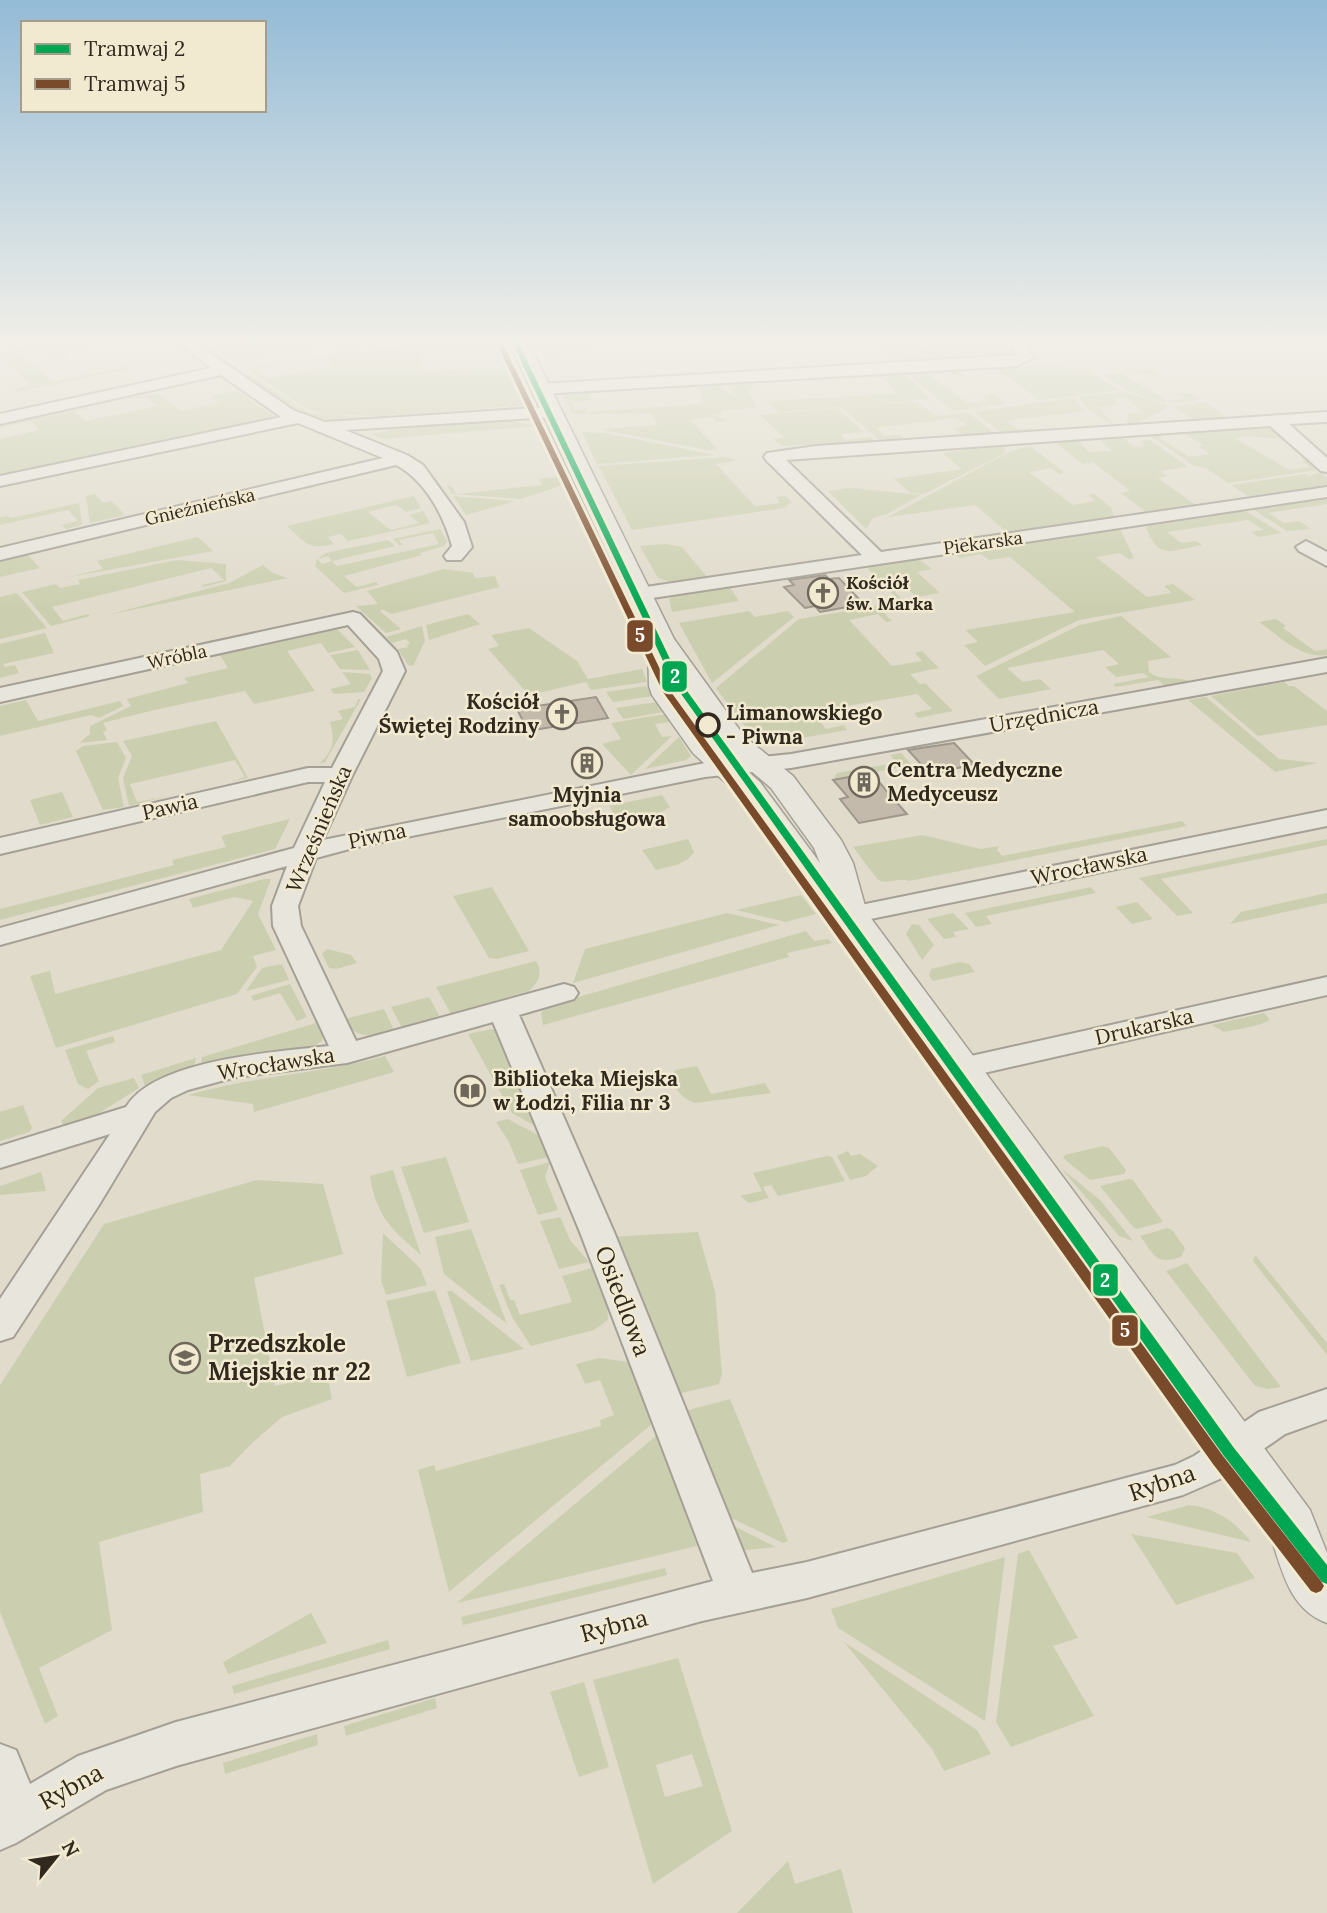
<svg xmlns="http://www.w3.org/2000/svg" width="1327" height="1913" viewBox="0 0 1327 1913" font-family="Lora,serif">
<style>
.green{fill:#cccfaf;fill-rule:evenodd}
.building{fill:#c3baac;stroke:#9f978b;stroke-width:2}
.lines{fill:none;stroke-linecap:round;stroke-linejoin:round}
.minor-casing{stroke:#a5a095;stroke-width:4}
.tertiary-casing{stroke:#a5a095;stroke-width:3}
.minor{fill:#e8e5dc;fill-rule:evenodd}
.tertiary{fill:#e8e5dc;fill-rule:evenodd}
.tram-1-casing{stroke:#f1ead1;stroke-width:6}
.tram-2-casing{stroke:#f1ead1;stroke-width:6}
.tram-1{fill:#00a651;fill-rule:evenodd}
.tram-2{fill:#7a4b2a;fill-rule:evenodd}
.stop-dot{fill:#f1ead1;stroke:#32291e;stroke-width:3.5}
.labels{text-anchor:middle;stroke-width:5;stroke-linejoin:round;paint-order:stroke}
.far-street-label{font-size:18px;fill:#32291e;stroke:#f1ead1}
.far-poi-label{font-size:18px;font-weight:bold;fill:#32291e;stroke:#f1ead1;text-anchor:start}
.poi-label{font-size:21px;font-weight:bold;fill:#32291e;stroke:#f1ead1;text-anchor:start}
.stop-label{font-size:21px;font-weight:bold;fill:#32291e;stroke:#f1ead1;text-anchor:start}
.street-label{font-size:21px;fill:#32291e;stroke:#f1ead1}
.near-street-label{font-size:24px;fill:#32291e;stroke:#f1ead1}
.near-poi-label{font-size:24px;font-weight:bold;fill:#32291e;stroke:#f1ead1;text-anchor:start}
.line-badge{stroke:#f1ead1;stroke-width:2.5}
.badge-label{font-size:19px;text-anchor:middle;font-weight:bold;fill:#fff}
</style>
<rect width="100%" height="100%" fill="#e0dbcb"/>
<path class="green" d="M53,342h38l-14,3 9,3 -21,4 5,6 -17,3 -15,-12 -19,4 34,28 77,-15 3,3 -116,23 -4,-3 19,-4 -32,-28v-4z
M236,342h86l-17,6 2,4 -10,2 -4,-3 -59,10 -23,-16 9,3 17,-4z
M357,342h6l-9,2 9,8 58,-10h79l5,14 -8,-1 -1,-9 -74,2 -1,23 81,-3 -4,-7 9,-1 20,45 -149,11 -53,-2 -20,-6 -58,-39 26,-5 2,2 -18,3 9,9 67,-11 -9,-9 -31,3 31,-5z
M565,342h27l2,4 -33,2 -3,2 4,11 -15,1 -7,-16z
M893,342l31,4 84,-4 10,12 -1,3 -121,7 -7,-2 -9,-12h20z
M1045,365l44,6 31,19 -80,10 -47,-32z
M955,368l12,8 -10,1 -6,-4 -21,3 37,27 21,-2 -6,-5 11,-2 12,10 -52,7 -33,-26 -14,-15z
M1149,369l10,6c-13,1 -20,-5 -36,-1l44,27 20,-2 -7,-5 10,-1 10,6c-35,11 -68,-5 -98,-24z
M904,371l26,28 -151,13 -12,-11 130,-7 -11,-14 -11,-3 -3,-4z
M248,374l61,39 65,5v3l-47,2 -24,-9 -59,-39z
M751,381l5,2 -8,7 8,17 -36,4 2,4 -11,-1 18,7 -12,1 -5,-5 -22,3 28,30h-11l-98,-19 -6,-2 54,-4 -5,-12 -77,1 -3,-1 -9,-18 1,-3 38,-3 2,2 -15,3 1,6 -18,3 3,7 11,-1 1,3 112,-8 4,-2 -3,-7h3l-9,-12 23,-1 12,12 8,2 -12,-14z
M238,391l37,26 -275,58v-36l40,-9 -10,-9 -30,7v-2l86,-18 2,1 -13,3 11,9 71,-15 -11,-9 -30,4 41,-8 25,18 37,-8 -7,-7z
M1123,392l42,12 3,3 -33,17 -8,1 1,-12h15l-17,-16 -13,1 6,7 -21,2 15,18 -24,-15 -10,-13z
M1073,398l11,13 -78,10 11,8 14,-1 4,3 -33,2 -28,-21z
M917,402l19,14 33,-3 24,19 -30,3 -10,-7 14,-3 -11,-7 -80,10 9,8 15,-1 5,4 -25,2 -40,-35z
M1202,402l4,1 20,14 -32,3 -20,-13z
M837,408l27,24 -23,2 4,6 26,-3 3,4 -92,5 -9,-7 11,-2 -24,-22z
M505,420l31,6 -152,13 -14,-5 18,-3 -2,-4z
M1273,428l10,10c-18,2 -30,-5 -48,0l54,32 21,-3 -8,-6 5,-1 11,10 -90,13 -21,-14 -14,-4 -44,-30h12l2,2 -4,1 30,19 21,-3 -11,-7 4,-2 -20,-12z
M582,432l23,1 110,22 -118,9z
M1123,437l11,10 11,-1 -4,-5 9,-1 38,27 -28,4 7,5 -9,2 39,28 -51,6 -25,-19 9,-2 -37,-29 -10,2 -30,-23 23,-2 13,13 22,-1 -12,-13z
M1004,445l1,8 -81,41 -14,-1 -16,-14 68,-10 -19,-16z
M1030,446l35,27 -6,1 -8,-6 -22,4 44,33 22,-4 -6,-6 5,-1 17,13 3,10 -106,16 -33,-28 -87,12 123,-66z
M725,457l12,3 -21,4 39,42 25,-3 -4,-6 9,-1 7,6 -8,6 -152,22 -33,-64z
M1321,472l6,6v9l-76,11 -20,-13 74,-11 4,2z
M559,477l4,8 -43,14 -68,-5 -5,-8h4l6,8 85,-9 -3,-6z
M851,488l70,7 -34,19 -14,4 -7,11 -38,-38z
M95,494l8,9 9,-2 13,14 -35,8 -4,-27z
M414,496l7,12 -15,4 -10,-7 -28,7 23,18 28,-7 -10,-8 14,-4 7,12 -82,18 -7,-7 -13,3 6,7c-26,6 -27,0 -47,-18z
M453,496l62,5 -49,14z
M1327,496v8l-58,9 15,10 15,-2 12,8 -24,2 -35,-22z
M79,503l3,22 -16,4 -4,-4 16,-4 -10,-11 -68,15v-8l8,-1 3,2z
M1242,509l39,24 -23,4 -7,-5 13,-2 -16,-10 -81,12 14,11 15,-2 6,4c-32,5 -41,17 -56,-17l5,-5z
M1115,527l5,2 14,29 -5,1 -9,-6 -24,4 51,40 25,-4 -8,-7 9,-2 22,16 -116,20 -94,46 -21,-21 14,-3 -13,-12 110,-18 -65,-55 -21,3 -8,-6 -21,4 -4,-4z
M440,529l7,12 -3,5 -24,7 2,2 -78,21 13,11 20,-5 1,3 -34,8 -29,-27 2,-7 9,-6 62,-13 7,6 -63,15 -4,-5 -11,3 5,5 10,-3 5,5 102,-22 -6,-11 -34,7 4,5h-4l-6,-6z
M198,537l15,14 -149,27 39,-9 -6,-8z
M666,544l16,3 25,30 -36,5 -13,-4 -18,-32z
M27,554l13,14 -40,9v-16z
M916,557l16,12 -15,3 23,21 -24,4 -17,-18 -15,2 18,18h-4l-30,-30 4,-5z
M177,560l49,4v17l-22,6 -2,-2 22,-5 -13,-12 -159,39 11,14 25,-7 2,2 -39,10 -29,-34 34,-8 4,4 20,-4 -2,-4z
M263,565l10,8 15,5 -181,37 122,-32z
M444,569l29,4 2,5 20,-2 4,11 -108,27 -9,-5 -2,2 21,18 -15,4 -30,-27 22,-2 -11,-13z
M730,587l9,14 -67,11 -3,-13 4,-3z
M17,593l30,35 -47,11v-42z
M877,606l15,15 -6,1 -8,-8 -29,6 43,46 30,-5 -7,-8 7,-2 17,17 -29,6 10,10 5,-1 28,28 -35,7 -4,-5 18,-4 -15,-15 -105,18 14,17 18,-4 3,5 -79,14c-21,-9 -39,-39 -52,-56l83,-69z
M749,611l6,6 33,-6 6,6 -82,66 -33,-60z
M468,614l12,10 -51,16 -3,-15z
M1121,616l50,41 -23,4 1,11c13,11 30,2 43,11l-25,5 -9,-8 -42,7 -3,-3 36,-7 -6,-4 -27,4 -11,-10 14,-3 -16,-14 -96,18 16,14 17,-3 11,10 -52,10 -23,-23 104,-51z
M1276,619l10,7 -3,2 32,23 12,-2v6c-26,4 -48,-19 -68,-33z
M422,626l3,15 -12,25 -5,-1 -10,-16 10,-2 -1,-2 3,-2 -4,-4 -14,4 -6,-6z
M529,628l48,33 11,18 54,-10 5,13 -56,8 -5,-8 -57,13 -41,-46 11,-3 -8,-11z
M337,629l18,18 -27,6 -7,-10 -34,8 28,40 -61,13 -9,-13c-49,10 -95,19 -142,32l4,7 -4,2 4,8 -28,3 11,-9v-8l41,-20 -4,-7 61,-16 -4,-5 44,-10 -8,-13z
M45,633l9,20 -51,11 2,3 10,-2 4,8 -19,5v-34z
M358,650l12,20 -30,-1 -10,-14z
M342,672l28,2 2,4 -8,14 -30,2 -4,-5 21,-5z
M1284,682l5,4h5l33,25v14l-69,11 -47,-40z
M646,686l7,10 -40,6 -7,-10z
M1206,697l73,62 38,4 -42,9 -87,-72z
M358,699h3l-36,63 -6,2c15,-14 16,-23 11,-42l13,-3 -5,-8 17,-4z
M26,700l12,21 82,-20 3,5 -24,12 -8,-3 -91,21v-30z
M657,702l7,10 -41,7 -7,-11z
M665,714l5,8 -15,2 7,13 10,-1 -41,39 -29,-31 19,-5 -10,-16z
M216,721l32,57 -18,4 15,-5 -10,-17 -105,24 7,18 28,-5 -36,9 -6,-28 9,-22 -9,-15z
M679,737l12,19 -5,4 -41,9z
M117,742l9,16 -8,20 6,29 -21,3 -27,-59 7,-5z
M901,753l11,12 -79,15 4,-7 58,-10 -4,-8z
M62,792l11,25 -33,8 -10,-25z
M662,795l8,12 -22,13 -27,6 -12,-20z
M290,819l-15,30 -275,71v-11l174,-44 -2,-5 54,-13 -5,-11z
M1182,821l5,5 -278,55c-10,-4 -20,4 -31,-1l-25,-33 69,-12 59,14 18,-3 -2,4 5,6z
M688,839l6,13c-8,13 -23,14 -38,18l-14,-20z
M1327,839v6l-166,34 32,34 -16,3 -38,-38z
M264,879h7l-13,35 18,36 -23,6 4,11 -20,27 -181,54 -26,-72 20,-5 5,23 166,-44 32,-49 -19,-4 -41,11 -4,-9z
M492,887l37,64 -32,8 -8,-1 -36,-62z
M1091,887l5,6 -110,23 6,8 -16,3 -11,-14z
M1327,893v10l-97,21 11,-12z
M801,895l15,19 -30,8 -50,-12z
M1137,902l16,17 -21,5 -16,-17z
M727,913l52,12 -206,58 12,-34z
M953,913l16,16 -16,3 3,5 -12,2 -17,-20z
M912,924l7,1 15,20 -12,15 -16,-26z
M806,931l8,10 14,-2 4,4 -45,10 2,4 -246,68 -2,-11 3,-7z
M327,949l24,6 6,8 -21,6 -7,-1 -7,-14z
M536,961c7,12 3,21 -7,30l-78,23 -15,-27z
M960,962l9,2 6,8 -42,9 -4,-5 2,-7z
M282,964l7,16 -43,11 16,-23z
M290,984l17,33 -10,4 -17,-28 -26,8 -3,-5z
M429,997l11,20 -38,11 -11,-21z
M384,1009l10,21c-21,5 -38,12 -49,-11z
M1264,1013l6,7c-13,7 -32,9 -46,12l-12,-7z
M316,1023l7,12 -1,6 -8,5 -114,23 2,-12z
M492,1029l8,3 46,100 -34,-19 -44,-79z
M113,1036l2,6 -29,9 13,30 -11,8 -10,-5 -13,-34z
M385,1056l9,16 -140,40 -1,-8 -65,-9c65,-19 132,-21 197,-39z
M196,1058l-3,12 -48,16 -4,-11z
M697,1066l14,28 54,-11 6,10 -76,10c-14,-5 -26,-17 -20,-33z
M134,1078l5,10 -43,27 -32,12 -3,-6 37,-33z
M23,1105l9,23 -3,4 -29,9v-29z
M508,1119l32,17 9,21 -31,7 -9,-22 -13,-20z
M1103,1146l6,2 17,22 -2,4 -34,6 -27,-22 2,-3z
M848,1151l3,5 9,-2 18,12 -12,10 -16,4 -13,-24z
M827,1156l5,1 13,24 -67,15 -7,-11 -8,2 6,11 -20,5 -9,-7 22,-5 -9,-18z
M446,1157l23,65 -45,11 -23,-66z
M550,1162l-5,15 13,33 -20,5 -18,-45z
M1061,1168l40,33 32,40 -14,-5z
M393,1170l28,85c-29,-25 -45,-39 -51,-79z
M41,1172l5,19 -46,4v-9z
M1129,1179l4,1 30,42 -26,7 -4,-2 -33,-41z
M257,1180l66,4 20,70 -89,24 21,108 52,-12 5,25 -50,18 -30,26 -22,23 -30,8 3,38 -104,30 13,88 -73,38 19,48 -13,8 -45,-112v-227l104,-161z
M560,1217l10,23 19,22 -30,7 -19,-48z
M1167,1228l5,2 13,18 -4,9c-26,8 -26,-1 -41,-21z
M471,1229l36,95 -63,-50 -9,-37z
M698,1232l17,59 7,83 -3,10 -41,10 -70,-157z
M383,1233l37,35 7,17 -41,10 -5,-15z
M1255,1255l72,88v12l-74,-94z
M1187,1263l94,124 -13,2 -13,-3 -89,-115z
M592,1268l15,37 1,15 -14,10 -63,16 -19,-29 -13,-32 5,-1 6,16h4l6,15 52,-13 -10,-26z
M435,1290l26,73 -54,14 -21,-76z
M447,1291h5l72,58 -53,12z
M599,1358l30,4 23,62 -203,168 -31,-122 16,-5 2,6 165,-45 -1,-6 14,-5 -14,-35 -15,4 -9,-20z
M730,1399l58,142 -5,2 -64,-31 -36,-95 5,-7z
M657,1435l40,111 -240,57z
M1189,1505c25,2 47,17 62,37l-104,-25z
M722,1520l54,27 -40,4z
M1131,1534l106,19 18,25 -79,27z
M1029,1550l49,88 -25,8 41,70 -83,31 -15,-25 22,-168z
M1005,1557l-20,164 -147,-93 -7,-19z
M665,1568l2,7 -204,50 -2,-8z
M311,1613l16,30 -99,31 -5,-12z
M388,1640l2,9 -156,45 -2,-8z
M844,1642l133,88 14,24 -47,17 -12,-22z
M678,1658l54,173 -79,53 -60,-204zM692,1754l11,32 -38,11 -9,-32z
M584,1682l25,85 -30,10 -29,-85z
M435,1698l2,10 -91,28 -2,-10z
M317,1734l1,11 -93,29 -2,-11z
M788,1861l7,23 46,-15 12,44h-116z"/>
<path class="building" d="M825,575l4,4 10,-1 20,21 -6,1 5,5 -38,7 -5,-6 -10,2 -21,-21 10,-2 -5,-5z
M596,697l12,21 -80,13 -11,-22z
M954,743l20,21 -43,11 -23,-25z
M871,773l36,41 -48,9 -19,-24 8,-2 -15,-17z"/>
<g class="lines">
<g class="minor-casing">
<path id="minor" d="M176,342h18l99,68 32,12 225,-15 8,5 -8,5 -205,13 62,25 16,10 41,57 8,25 -11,13h-14l-3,-4 8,-10c-8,-30 -27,-66 -56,-81l-396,95v-12l383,-90 -85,-35 -298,63v-10l281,-59 -60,-42 -221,49v-10l211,-46z
M1009,342h15l10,15 -17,9 -477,28 -8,-5 8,-5 477,-29z
M1327,412v10l-38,2 38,34v14l-6,-1 -51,-45 -484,34 95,92 446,-65v10l-688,103 -7,-2 -3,-4 3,-4 7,-2 223,-33 -95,-94 -3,-4 3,-4 49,-7z
M1306,541l21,11v14l-28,-15 -3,-4z
M353,612l7,2 37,38 8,19 -52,103 -30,66 382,-77 86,-9 536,-96v14l-536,96 -86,9 -348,70 -41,11 -18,48 3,20 55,115 208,-57 10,3 4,6 -4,6 -55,16 95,217 138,341 55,-11 368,-97 19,-9 65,-44 68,-23v30l-42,15 -63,44 -39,17 -376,103 -105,23 -526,145 -70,24 -90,53 -16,7v-106l16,6 14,34 48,-28 98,-34 537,-141 -133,-349 -87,-210 -146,41 -111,14 -48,13 -17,8 -16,14 -56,93 -86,132 -13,4v-42l110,-165 -110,34v-22l126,-39c29,-48 150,-55 203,-61l-56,-120 -1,-20 15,-40 -287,79v-17l294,-80 31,-66h-17l-308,72v-16l308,-70h24l51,-97 -4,-12 -31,-34 -348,77v-14z
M1327,810v16l-476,97 -10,-2 -4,-6 4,-6 10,-2z
M1327,977v18l-365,83 -11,-3 -4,-7 4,-7 11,-3z"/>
</g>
<g class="tertiary-casing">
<path id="tertiary" d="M509,342h19l146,297 70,97 49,40 48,64 12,23 14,50 443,597 17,43v70c-38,-14 -45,-53 -57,-89l-431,-612 -32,-31 -69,-97 -45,-41 -41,-58 -3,-9 -1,-46zM677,681l47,67 47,40 43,60 6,15 -60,-81 -47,-41 -33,-47z"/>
</g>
<use href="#minor" class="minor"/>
<use href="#tertiary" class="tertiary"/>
<g class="tram-1-casing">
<path id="tram-1" d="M512,342h6l164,342 552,764 93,117v19l-5,-2 -98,-126 -550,-772z"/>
</g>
<g class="tram-2-casing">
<path id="tram-2" d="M502,346l3,2 166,344 552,764 98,125 3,5 -3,5 -5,2 -5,-2 -98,-127 -550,-772 -164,-344z"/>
</g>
<use href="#tram-1" class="tram-1"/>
<use href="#tram-2" class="tram-2"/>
</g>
<linearGradient id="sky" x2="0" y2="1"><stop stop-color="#94bbd7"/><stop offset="0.56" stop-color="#f1efe8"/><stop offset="1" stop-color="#f1efe8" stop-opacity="0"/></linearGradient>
<rect width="1327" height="610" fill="url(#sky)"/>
<defs>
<g id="church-ring" transform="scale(1.575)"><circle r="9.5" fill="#f1ead1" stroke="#6f675b" stroke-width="1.5"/><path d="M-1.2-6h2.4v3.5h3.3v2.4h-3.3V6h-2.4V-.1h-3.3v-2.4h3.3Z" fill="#6f675b"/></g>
<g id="building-ring" transform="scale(1.575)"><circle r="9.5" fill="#f1ead1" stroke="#6f675b" stroke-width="1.5"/><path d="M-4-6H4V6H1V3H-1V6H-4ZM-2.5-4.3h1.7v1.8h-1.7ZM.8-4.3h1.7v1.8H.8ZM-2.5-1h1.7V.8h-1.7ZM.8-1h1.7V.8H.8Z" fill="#6f675b"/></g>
<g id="library-ring" transform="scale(1.575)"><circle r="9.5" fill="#f1ead1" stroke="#6f675b" stroke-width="1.5"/><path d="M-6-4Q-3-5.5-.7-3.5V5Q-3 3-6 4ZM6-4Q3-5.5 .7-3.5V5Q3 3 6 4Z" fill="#6f675b"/></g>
<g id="school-ring" transform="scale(1.575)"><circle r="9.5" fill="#f1ead1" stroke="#6f675b" stroke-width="1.5"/><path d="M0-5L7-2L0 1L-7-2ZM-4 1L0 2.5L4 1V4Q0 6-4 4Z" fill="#6f675b"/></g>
</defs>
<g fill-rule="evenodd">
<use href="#church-ring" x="823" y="593"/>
<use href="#church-ring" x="562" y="714"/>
<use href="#building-ring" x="587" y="763"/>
<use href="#building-ring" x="864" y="782"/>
<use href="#library-ring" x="470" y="1091"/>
<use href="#school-ring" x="185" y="1358"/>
</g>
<circle class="stop-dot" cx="708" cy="725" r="11"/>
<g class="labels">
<g class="far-street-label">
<text transform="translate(200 507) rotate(-13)" y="6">Gnieźnieńska</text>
<text transform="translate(983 543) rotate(-8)" y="6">Piekarska</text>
<text transform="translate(177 657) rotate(-12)" y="6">Wróbla</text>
</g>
<g class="far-poi-label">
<text x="846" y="589">Kościół<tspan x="846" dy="21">św. Marka</tspan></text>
</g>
<g class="poi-label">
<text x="539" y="709" text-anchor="end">Kościół<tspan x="539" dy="24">Świętej Rodziny</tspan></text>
<text x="887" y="777">Centra Medyczne<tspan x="887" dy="24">Medyceusz</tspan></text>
<text x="587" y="802" text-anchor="middle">Myjnia<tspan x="587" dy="24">samoobsługowa</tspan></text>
<text x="493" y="1086">Biblioteka Miejska<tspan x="493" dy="24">w Łodzi, Filia nr 3</tspan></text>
</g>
<g class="stop-label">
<text x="726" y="720">Limanowskiego<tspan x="726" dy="24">- Piwna</tspan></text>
</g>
<g class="street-label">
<text transform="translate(1044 716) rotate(-10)" y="7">Urzędnicza</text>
<text transform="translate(170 807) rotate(-13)" y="7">Pawia</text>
<text transform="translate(319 829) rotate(-67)" y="7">Wrześnieńska</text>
<text transform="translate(377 836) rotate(-12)" y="7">Piwna</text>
<text transform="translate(1089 866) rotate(-12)" y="7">Wrocławska</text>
<text transform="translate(1144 1027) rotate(-13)" y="7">Drukarska</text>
<text transform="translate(276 1064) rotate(-9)" y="7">Wrocławska</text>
</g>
<g class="near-street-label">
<text transform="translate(623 1301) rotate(69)" y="8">Osiedlowa</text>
<text transform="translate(1162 1483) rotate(-19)" y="8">Rybna</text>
<text transform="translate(614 1626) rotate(-15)" y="8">Rybna</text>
<text transform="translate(71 1787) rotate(-29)" y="8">Rybna</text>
</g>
<g class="near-poi-label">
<text x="208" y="1352">Przedszkole<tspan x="208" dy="28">Miejskie nr 22</tspan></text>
</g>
</g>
<g class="line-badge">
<rect x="626" y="619" width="28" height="34" rx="7" fill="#7a4b2a"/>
<rect x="661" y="660" width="27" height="33" rx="7" fill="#00a651"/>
<rect x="1092" y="1263" width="27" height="34" rx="7" fill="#00a651"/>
<rect x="1111" y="1314" width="28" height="33" rx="7" fill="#7a4b2a"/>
</g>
<g class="badge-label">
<text x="640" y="642">5</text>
<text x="675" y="683">2</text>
<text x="1105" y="1287">2</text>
<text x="1125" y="1337">5</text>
</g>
<rect x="21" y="21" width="245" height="91" fill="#f1ead1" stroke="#a59d89" stroke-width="2"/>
<rect x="35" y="44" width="35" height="10" fill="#00a651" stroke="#a59d89" stroke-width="2"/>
<text x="84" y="56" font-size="21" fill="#32291e">Tramwaj 2</text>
<rect x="35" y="79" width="35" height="10" fill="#7a4b2a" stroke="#a59d89" stroke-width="2"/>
<text x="84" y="91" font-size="21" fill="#32291e">Tramwaj 5</text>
<g transform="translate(56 1857) rotate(60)" stroke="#f1ead1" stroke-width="5" paint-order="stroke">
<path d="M0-5L12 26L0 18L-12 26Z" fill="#32291e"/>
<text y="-10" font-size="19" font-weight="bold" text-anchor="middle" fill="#32291e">N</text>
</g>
</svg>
